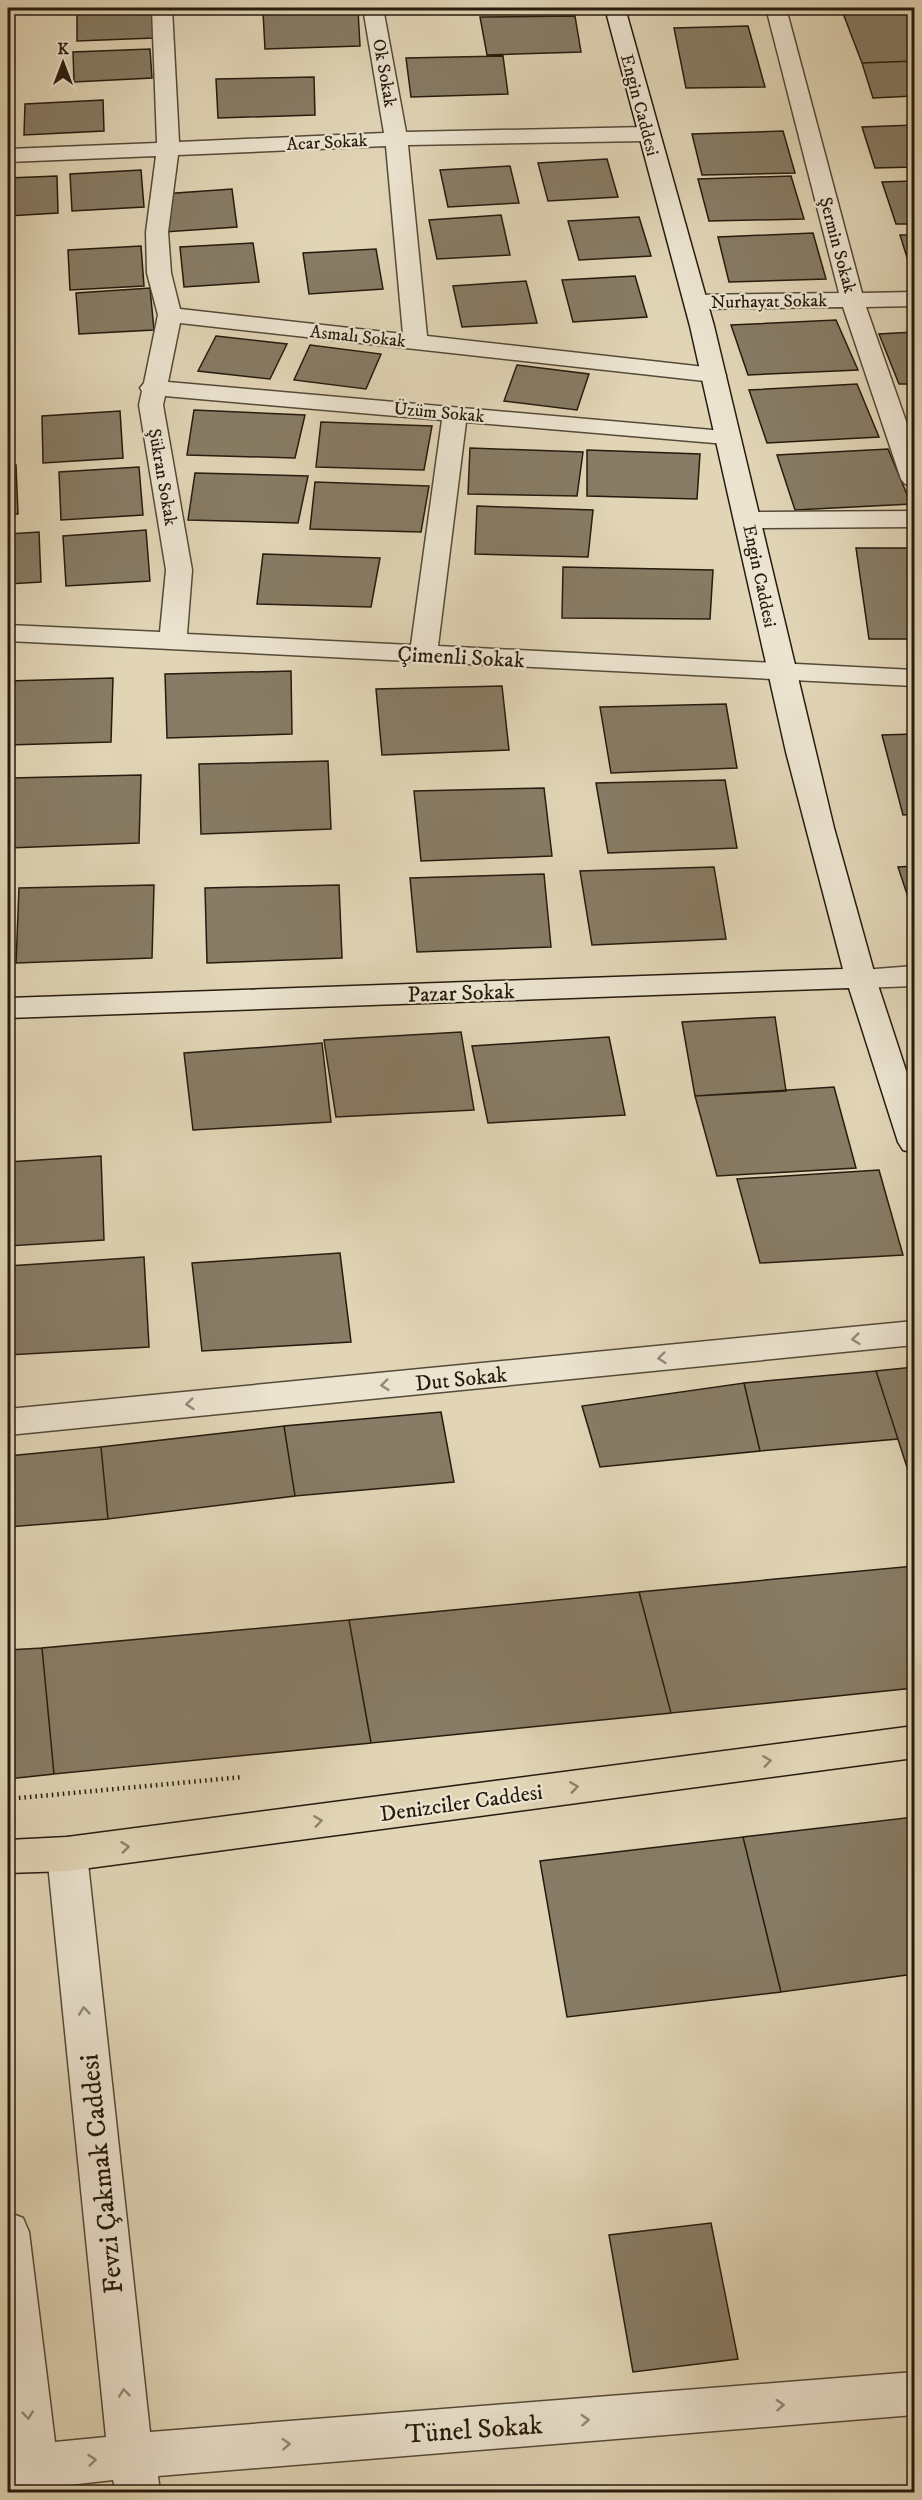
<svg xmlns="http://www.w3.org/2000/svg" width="922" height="2500" viewBox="0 0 922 2500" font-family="'IM FELL DW Pica',serif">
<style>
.building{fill:#877c65;stroke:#261b0e;stroke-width:1.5}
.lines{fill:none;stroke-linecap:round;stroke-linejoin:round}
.street-casing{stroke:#554a38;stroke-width:3}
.secondary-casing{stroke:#261b0e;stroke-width:3}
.primary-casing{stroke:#261b0e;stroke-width:3}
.path{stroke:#261b0e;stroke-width:4.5;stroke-dasharray:1.5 4;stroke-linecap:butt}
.street{fill:#ece4d0;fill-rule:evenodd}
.secondary{fill:#ece4d0;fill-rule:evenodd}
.primary{fill:#e1d5b6;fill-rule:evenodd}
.oneway{stroke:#938a79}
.oneway2{stroke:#8d816a}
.labels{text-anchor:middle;stroke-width:4.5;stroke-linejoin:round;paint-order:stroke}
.far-street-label{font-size:18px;fill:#261b0e;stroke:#ece4d0}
.street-label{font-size:22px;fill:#261b0e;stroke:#ece4d0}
.near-street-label{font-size:27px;fill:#261b0e;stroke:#ece4d0}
</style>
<rect width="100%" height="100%" fill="#e1d5b6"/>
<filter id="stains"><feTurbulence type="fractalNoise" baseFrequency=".00333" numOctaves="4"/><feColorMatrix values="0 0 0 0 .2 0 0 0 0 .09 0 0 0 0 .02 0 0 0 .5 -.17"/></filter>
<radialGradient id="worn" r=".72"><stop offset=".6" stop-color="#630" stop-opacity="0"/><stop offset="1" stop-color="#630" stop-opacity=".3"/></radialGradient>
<path class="building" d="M481,8h93l1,3 -93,3z
M841,8h70l3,13v40l-52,2z
M152,9l2,29 -77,3v-28z
M358,10l2,36 -95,3 -2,-37z
M575,16l6,36 -94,3 -7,-38z
M748,26l17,61 -79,1 -12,-60z
M150,49l2,29 -78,4 -1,-30z
M503,56l5,38 -97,3 -5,-39z
M914,61v35l-41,2 -11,-35z
M314,77l1,38 -97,3 -2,-39z
M103,100l1,31 -80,4 1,-31z
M914,125v42l-39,1 -13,-41z
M783,131l12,42 -93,2 -10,-41z
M607,159l11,38 -70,4 -10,-38z
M510,166l9,37 -71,4 -8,-37z
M141,170l3,37 -72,4 -2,-37z
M57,176l1,37 -50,3v-38z
M791,176l13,43 -95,2 -11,-42z
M914,181v43h-18l-14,-42z
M232,189l5,38 -73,5 -2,-38z
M501,215l9,40 -73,4 -8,-39z
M639,217l12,39 -72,4 -11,-39z
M813,233l13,46 -97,3 -11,-45z
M900,235h14v45z
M253,243l6,39 -75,5 -4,-40z
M141,246l3,40 -74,4 -2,-40z
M376,249l7,40 -74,5 -6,-41z
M635,276l12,41 -74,5 -11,-42z
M526,281l11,42 -75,4 -9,-41z
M150,288l4,42 -75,4 -3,-41z
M836,320l22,50 -110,5 -17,-50z
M914,332v52h-15l-20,-50z
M216,336l71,8 -17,35 -72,-8z
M310,345l71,9 -15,35 -72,-9z
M517,365l72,9 -12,36 -73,-9z
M857,384l22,53 -112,6 -18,-53z
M194,410l111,5 -10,43 -108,-3z
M120,411l3,47 -80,5 -1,-47z
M321,422l111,4 -8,44 -108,-3z
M470,448l113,4 -6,44 -109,-2z
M888,449l23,55 -116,6 -18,-55z
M587,450l113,4 -3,45 -110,-3z
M16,465l2,49h-10v-48z
M139,467l4,48 -82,5 -2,-48z
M195,473l113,3 -10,47 -110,-3z
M315,482l114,4 -8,46 -111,-3z
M477,506l116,4 -5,47 -113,-3z
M146,530l4,51 -84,5 -3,-50z
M39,532l2,50 -33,2v-50z
M856,548h58v91h-45z
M263,554l117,4 -9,49 -114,-3z
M563,567l150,3 -3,49 -148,-1z
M291,671l1,63 -125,4 -2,-64z
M113,678l-2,64 -103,3v-64z
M502,686l7,64 -127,5 -6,-66z
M726,704l11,64 -126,5 -11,-66z
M914,734v80l-11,1 -21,-80z
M328,761l3,68 -130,5 -2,-70z
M141,775l-2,68 -130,5 2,-70z
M725,780l12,68 -129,5 -12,-70z
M544,788l8,68 -131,5 -7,-70z
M914,866v49l-16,-48z
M714,867l12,72 -134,6 -12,-74z
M544,874l7,73 -134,5 -7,-74z
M154,885l-2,73 -136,5 3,-75z
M339,885l3,73 -135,5 -2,-75z
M775,1017l11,74 -91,5 -13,-74z
M461,1032l13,78 -138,7 -12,-77z
M609,1037l16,78 -137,8 -16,-77z
M322,1043l9,79 -138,8 -9,-77z
M834,1087l22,81 -139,8 -22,-80z
M101,1156l3,84 -96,6v-84z
M879,1170l24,85 -143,8 -23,-84z
M340,1253l11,89 -149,9 -10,-88z
M144,1257l5,90 -141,8v-89z
M914,1367v122l-38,-118z
M876,1371l22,68 -138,12 -16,-68z
M744,1383l16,68 -160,16 -18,-61z
M441,1412l13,70 -159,14 -11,-70z
M284,1426l11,70 -187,23 -7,-72z
M101,1447l7,72 -100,8v-71z
M914,1566v122l-243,25 -32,-121z
M639,1592l32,121 -300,30 -22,-123z
M349,1620l22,123 -317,31 -12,-126z
M42,1648l12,126 -46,5v-129z
M914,1817v157l-133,18 -38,-155z
M743,1837l38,155 -214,25 -27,-156z
M711,2223l27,136 -105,13 -24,-137z
M914,2486v6h-101z"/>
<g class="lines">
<g class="street-casing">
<path id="street" d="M152,8h20l7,134 205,-9 -21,-125h20l23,124 241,-5 8,2 3,5 -3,5 -8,2 -239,4 19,191 287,32 9,2 3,5 -3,5 -9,2 -534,-59 -12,59 567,50 3,5 -3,5 -9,2 -260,-22 -28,224 476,24v16l-906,-45v-16l152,7 6,-62 -27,-165 3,-14 -2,-3 4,-5 14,-68 -11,-42 -1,-41 10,-76 -148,6v-13l149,-6zM386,146l17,188 -223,-25 -9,-36 -3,-41 10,-77zM165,396l277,24 -31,225 -224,-11 5,-64 -29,-165z
M766,8h20l76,285 52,-1v14l-48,1 48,137v42l-9,-2 -4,-5 -58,-172 -147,2 -8,-2 -4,-5 4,-5 8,-2 143,-2z
M914,511v16l-166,1 -9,-3 -4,-5 4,-5 9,-3z
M914,966v20l-53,2 -11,-3 -4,-7 4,-7z
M914,1321v24l-906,90v-26z
M67,1837l14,5 6,12 63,578 764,-60v43l-756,61 2,16h-44l-3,-12 -53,6v6h-44l-8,-71v-209l15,6 6,14 26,210 51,-5 -59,-583 6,-12z"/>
</g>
<g class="secondary-casing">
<path id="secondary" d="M605,8h20l89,318 120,502 42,151 38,116v58l-11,-3 -5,-8 -49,-154 -841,30v-20l835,-29 -57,-217 -96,-426z"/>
</g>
<g class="primary-casing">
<path id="primary" d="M914,1726v32l-847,113 -59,2v-33l59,-3z"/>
</g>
<path class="path" d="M8,1799l235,-22"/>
<use href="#street" class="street"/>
<use href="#secondary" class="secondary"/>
<use href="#primary" class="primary"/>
</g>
<defs><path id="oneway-chevron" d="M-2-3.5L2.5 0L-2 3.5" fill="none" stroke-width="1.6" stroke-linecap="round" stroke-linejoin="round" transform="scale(1.5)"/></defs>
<g class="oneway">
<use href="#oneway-chevron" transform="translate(856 1339) rotate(174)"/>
<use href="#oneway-chevron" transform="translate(662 1358) rotate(174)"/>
<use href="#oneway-chevron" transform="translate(385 1385) rotate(174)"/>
<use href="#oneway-chevron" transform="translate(190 1404) rotate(174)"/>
<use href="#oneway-chevron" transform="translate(84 2011) rotate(-96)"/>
<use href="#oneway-chevron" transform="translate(124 2393) rotate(-96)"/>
<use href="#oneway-chevron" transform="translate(780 2405) rotate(-4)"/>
<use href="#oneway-chevron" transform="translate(28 2415) rotate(84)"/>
<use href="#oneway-chevron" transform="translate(585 2420) rotate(-4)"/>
<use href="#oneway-chevron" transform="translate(286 2444) rotate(-4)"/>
<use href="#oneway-chevron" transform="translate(92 2460) rotate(-6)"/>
</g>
<g class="oneway2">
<use href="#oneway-chevron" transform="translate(767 1761) rotate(-8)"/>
<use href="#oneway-chevron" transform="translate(574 1787) rotate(-8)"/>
<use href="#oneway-chevron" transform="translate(318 1821) rotate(-8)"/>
<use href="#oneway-chevron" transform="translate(125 1847) rotate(-7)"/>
</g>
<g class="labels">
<g class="far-street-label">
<text transform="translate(385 73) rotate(80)" y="6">Ok Sokak</text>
<text transform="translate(640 105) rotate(75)" y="6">Engin Caddesi</text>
<text transform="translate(327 142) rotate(-3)" y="6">Acar Sokak</text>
<text transform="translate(838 245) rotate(75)" y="6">Şermin Sokak</text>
<text transform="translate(769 301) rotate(-1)" y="6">Nurhayat Sokak</text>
<text transform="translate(358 336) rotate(6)" y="6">Asmalı Sokak</text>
<text transform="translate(439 412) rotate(5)" y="6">Üzüm Sokak</text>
<text transform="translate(163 477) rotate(80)" y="6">Şükran Sokak</text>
<text transform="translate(760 576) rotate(78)" y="6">Engin Caddesi</text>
</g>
<g class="street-label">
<text transform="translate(461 656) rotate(3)" y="8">Çimenli Sokak</text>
<text transform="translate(461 992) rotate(-2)" y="8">Pazar Sokak</text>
<text transform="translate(461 1378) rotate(-6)" y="8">Dut Sokak</text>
<text transform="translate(461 1802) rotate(-8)" y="8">Denizciler Caddesi</text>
</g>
<g class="near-street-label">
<text transform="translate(101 2174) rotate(-96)" y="9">Fevzi Çakmak Caddesi</text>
<text transform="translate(474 2429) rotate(-4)" y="9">Tünel Sokak</text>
</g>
</g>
<rect width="922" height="2500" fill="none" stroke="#e1d5b6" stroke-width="30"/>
<rect x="9" y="9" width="904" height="2482" fill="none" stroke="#261b0e" stroke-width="3"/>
<rect x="15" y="15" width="892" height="2470" fill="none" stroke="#261b0e" stroke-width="1.5"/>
<g transform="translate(63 63)" stroke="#ece4d0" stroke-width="4.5" paint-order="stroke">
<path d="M0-4.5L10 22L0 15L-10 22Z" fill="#261b0e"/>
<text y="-9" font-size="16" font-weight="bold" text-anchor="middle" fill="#261b0e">K</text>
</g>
<rect width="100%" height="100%" filter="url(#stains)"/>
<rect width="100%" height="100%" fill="url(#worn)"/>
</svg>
